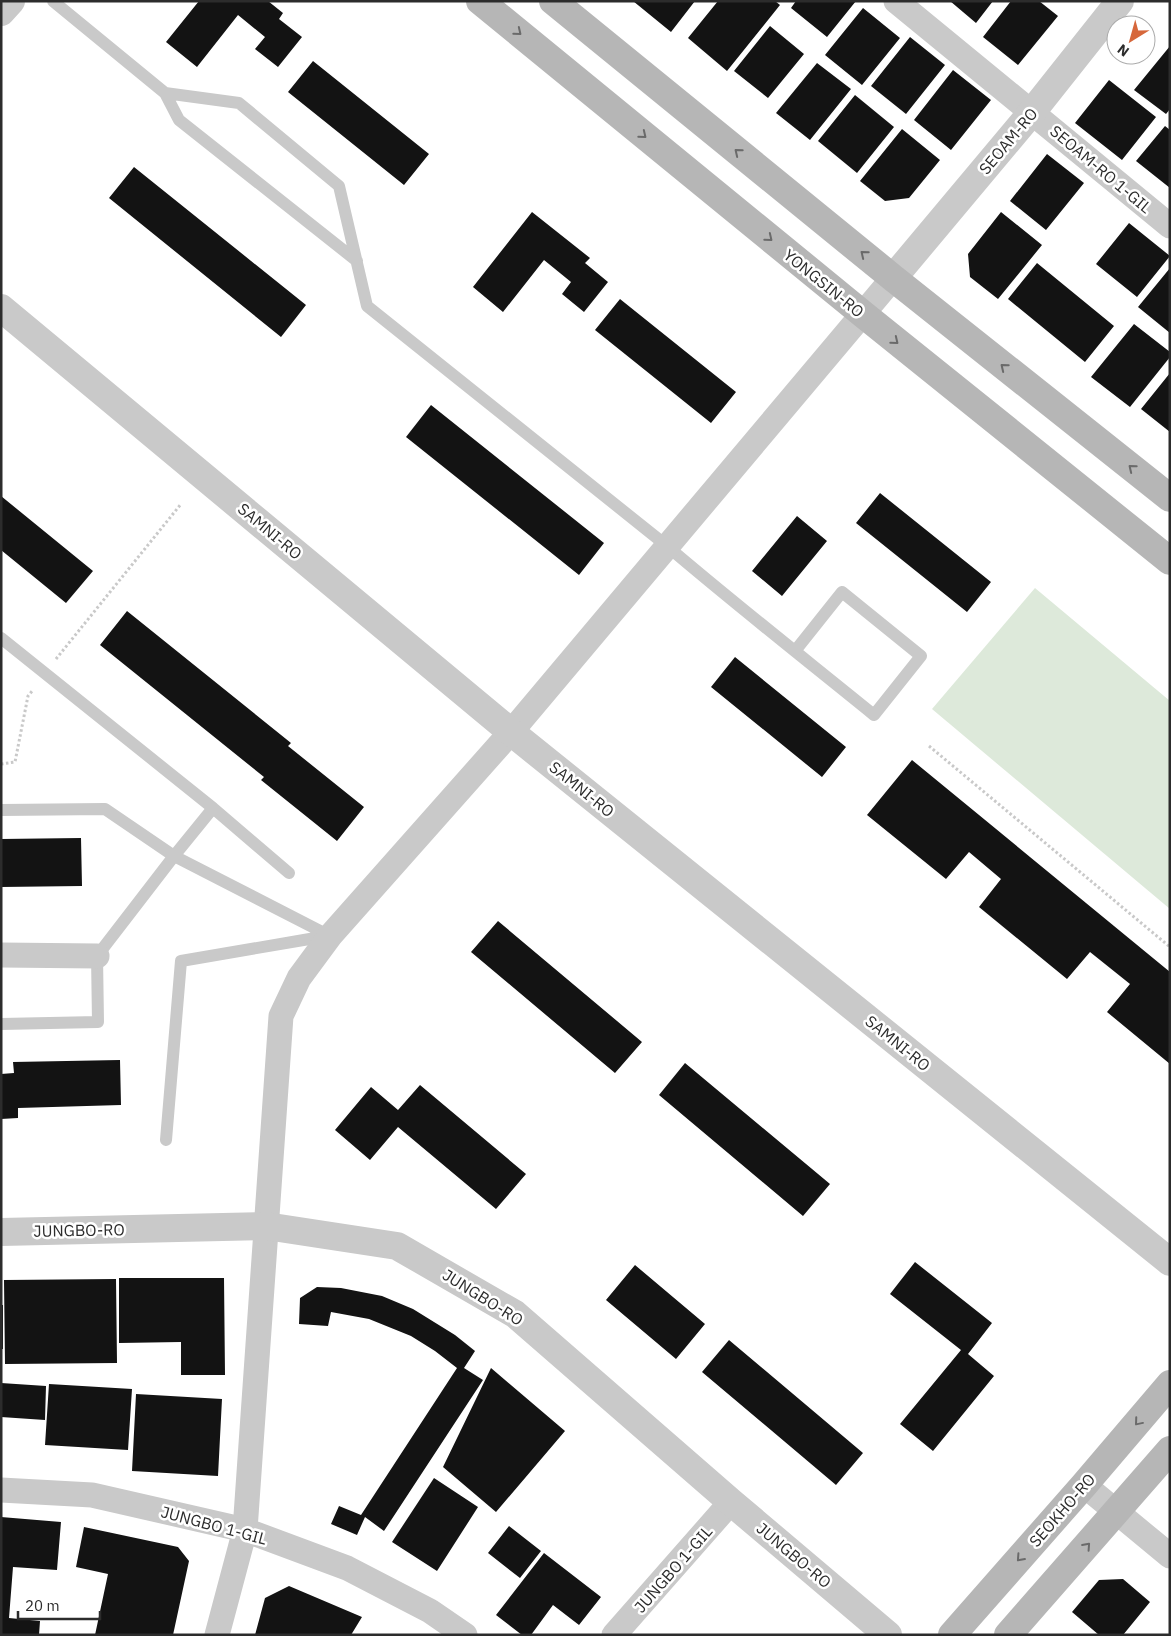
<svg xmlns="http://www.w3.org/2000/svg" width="1171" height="1636" viewBox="0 0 1171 1636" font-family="'IBM Plex Sans',sans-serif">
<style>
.green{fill:#dde9da}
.building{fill:#131313}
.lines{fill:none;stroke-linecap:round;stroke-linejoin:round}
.path{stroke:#c9c9c9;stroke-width:3;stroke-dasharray:2.5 2.5;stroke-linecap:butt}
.service{stroke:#c9c9c9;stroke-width:12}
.minor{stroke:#c9c9c9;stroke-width:25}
.tertiary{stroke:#c9c9c9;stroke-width:28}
.secondary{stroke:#b6b6b6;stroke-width:28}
.oneway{stroke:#6a6a6a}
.labels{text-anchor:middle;stroke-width:5;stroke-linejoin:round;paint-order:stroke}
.street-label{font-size:16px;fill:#2c2c2c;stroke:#fff}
</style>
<rect width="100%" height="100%" fill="#fff"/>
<path class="green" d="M1035,588l135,113v208l-238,-200z"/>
<path class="building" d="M199,1h69l15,12 -4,6 23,18 -24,30 -23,-18 10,-12 -27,-22 -41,52 -31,-25z
M633,1h62l-24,31z
M718,1h57l5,4 -53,66 -39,-33z
M796,1h60l-29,36 -36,-29z
M950,1h43l-17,22z
M1011,1h28l19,15 -40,49 -35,-28z
M863,8l37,30 -38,47 -37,-30z
M770,26l34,28 -36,44 -34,-27z
M910,37l35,28 -39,49 -35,-28z
M1170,46v63l-4,5 -32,-24z
M313,61l116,93 -25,31 -116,-93z
M817,63l34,26 -41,51 -34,-27z
M953,70l38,30 -40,50 -37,-30z
M1109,80l47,37 -34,43 -47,-37z
M855,95l39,32 -37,46 -39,-32z
M1165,126l5,4v58l-34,-27z
M902,129l38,31 -31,38 -24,3 -25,-20z
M1047,154l37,29 -38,47 -36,-29z
M134,167l172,138 -25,32 -172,-139z
M532,212l58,46 -5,5 23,19 -24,30 -22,-18 9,-12 -27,-22 -41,52 -30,-25z
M1001,212l41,33 -44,54 -28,-22 -2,-23z
M1129,223l41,33 -33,41 -41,-33z
M1037,263l77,63 -29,36 -77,-63z
M1170,268v65l-32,-26z
M620,299l116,93 -25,31 -116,-93z
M1134,324l36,28v5l-40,50 -39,-30z
M1170,373v59l-29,-23z
M431,405l173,138 -25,32 -173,-138z
M880,493l111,89 -24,30 -111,-89z
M1,496l92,75 -27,32 -65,-53z
M797,516l30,25 -45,55 -30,-25z
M127,611l164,132 -3,3 76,61 -27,34 -76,-61 3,-3 -164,-132z
M735,657l111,90 -24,30 -111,-90z
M912,760l258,212v92l-63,-52 23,-28 -40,-32 -23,27 -88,-72 22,-28 -32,-27 -23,27 -79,-64z
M81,838l1,48 -81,1v-48z
M498,921l144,121 -27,31 -144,-121z
M120,1060l1,45 -103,3v10l-17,1v-45l13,-1 -1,-11z
M685,1063l145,121 -27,32 -144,-121z
M420,1085l106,89 -30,35 -98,-82 -28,33 -35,-30 36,-43 27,23z
M915,1262l77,61 -24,31 26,22 -61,75 -33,-27 61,-74 -71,-56z
M635,1265l70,59 -29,35 -70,-59z
M119,1278h105l1,97h-44v-33l-62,1z
M116,1279l1,84 -112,1 -1,-84z
M317,1287l24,1 41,8 31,13 42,26 20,16 -11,17 19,12 -99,151 -19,-14 -8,18 -26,-11 8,-18 22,9 96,-147 -22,-17 -24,-15 -42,-17 -38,-7 -3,14 -29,-2 1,-26z
M1,1305h2v44h-2z
M729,1340l134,113 -27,32 -134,-113z
M491,1368l74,63 -69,81 -53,-45z
M1,1383l45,3 -1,34 -44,-3z
M49,1384l83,5 -4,61 -83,-5z
M136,1394l86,5 -4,77 -86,-5z
M434,1478l44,29 -41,64 -45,-29z
M1,1517l60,5 -4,48 -44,-3 -4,51 31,3 -1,14h-38z
M509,1526l32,25 -21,27 -32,-25z
M84,1527l94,20 11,14 -16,74h-78l13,-61 -32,-7z
M544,1553l57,44 -22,28 -26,-20 -22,30h-9l-26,-20z
M1123,1579l27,23 -27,33h-24l-27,-23 27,-32z
M289,1586l73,31 -11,18h-96l10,-37z"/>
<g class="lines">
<path class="path" d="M56,659l125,-155
M929,746l241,201
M1,764l14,-2 13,-66 5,-6"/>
<path class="service" d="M53,1l112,92 74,10 100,83 28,120 300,240c68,58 138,113 207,169l47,-59 -79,-64 -47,59
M165,93l14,27 178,141
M1,638l212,170
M1,810l104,-1 69,47 156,80
M1,1024l97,-2 -1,-66 77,-100 39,-48 76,65
M166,1140l15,-179 146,-25"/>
<path class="minor" d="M896,1l274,225
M1,955l96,1
M1084,1485l86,71
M1,1490l91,5 153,35 102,38 83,43 35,24
M217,1635l28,-105 36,-514 18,-38 31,-42 181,-204 382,-454
M614,1635l117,-133"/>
<path class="tertiary" d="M1,12l10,-11
M893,278l139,-166 88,-111
M1,308l510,424 659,530
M1,1232l265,-6 131,20 118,68 216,188 157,133"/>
<path class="secondary" d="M480,1l384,314 306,246
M553,1l340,277 277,220
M952,1635l132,-150 86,-101
M1008,1635l162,-185"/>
</g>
<defs><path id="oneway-chevron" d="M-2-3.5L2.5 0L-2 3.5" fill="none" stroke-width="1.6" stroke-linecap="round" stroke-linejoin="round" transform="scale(1.25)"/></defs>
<g class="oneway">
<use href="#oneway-chevron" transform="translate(518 32) rotate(39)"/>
<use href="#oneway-chevron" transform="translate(643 135) rotate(39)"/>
<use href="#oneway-chevron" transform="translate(738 152) rotate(-141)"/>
<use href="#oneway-chevron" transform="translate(769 238) rotate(39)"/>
<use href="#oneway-chevron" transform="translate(864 254) rotate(-141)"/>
<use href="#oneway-chevron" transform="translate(895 341) rotate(39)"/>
<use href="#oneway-chevron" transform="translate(1004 367) rotate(-141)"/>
<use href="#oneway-chevron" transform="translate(1132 468) rotate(-141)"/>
<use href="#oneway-chevron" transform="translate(1138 1422) rotate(130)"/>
<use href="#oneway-chevron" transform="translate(1087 1546) rotate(-48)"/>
<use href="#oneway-chevron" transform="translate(1020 1558) rotate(132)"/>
</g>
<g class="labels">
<g class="street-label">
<text transform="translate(1008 141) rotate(-50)" y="6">SEOAM-RO</text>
<text transform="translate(1101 169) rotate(40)" y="6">SEOAM-RO 1-GIL</text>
<text transform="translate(824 283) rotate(39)" y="6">YONGSIN-RO</text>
<text transform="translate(270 531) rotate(40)" y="6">SAMNI-RO</text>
<text transform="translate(582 789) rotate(39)" y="6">SAMNI-RO</text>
<text transform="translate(898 1043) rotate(39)" y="6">SAMNI-RO</text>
<text transform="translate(79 1230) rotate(-1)" y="6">JUNGBO-RO</text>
<text transform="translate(483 1297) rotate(32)" y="6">JUNGBO-RO</text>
<text transform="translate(1062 1510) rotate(-49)" y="6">SEOKHO-RO</text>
<text transform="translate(214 1525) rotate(15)" y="6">JUNGBO 1-GIL</text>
<text transform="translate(794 1555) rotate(40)" y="6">JUNGBO-RO</text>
<text transform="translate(673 1569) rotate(-49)" y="6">JUNGBO 1-GIL</text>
</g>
</g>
<rect width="1171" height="1636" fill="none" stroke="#2c2c2c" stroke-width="5"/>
<g transform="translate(1131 40) rotate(217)"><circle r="24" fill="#ffffff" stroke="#ababab"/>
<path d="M0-4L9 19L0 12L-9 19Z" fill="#d6673b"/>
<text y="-8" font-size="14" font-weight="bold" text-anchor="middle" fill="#2c2c2c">N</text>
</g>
<path d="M18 1611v8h82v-8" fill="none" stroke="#2c2c2c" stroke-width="2.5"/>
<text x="25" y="1611" font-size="15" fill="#2c2c2c" stroke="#ffffff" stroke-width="4" paint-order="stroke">20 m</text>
</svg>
